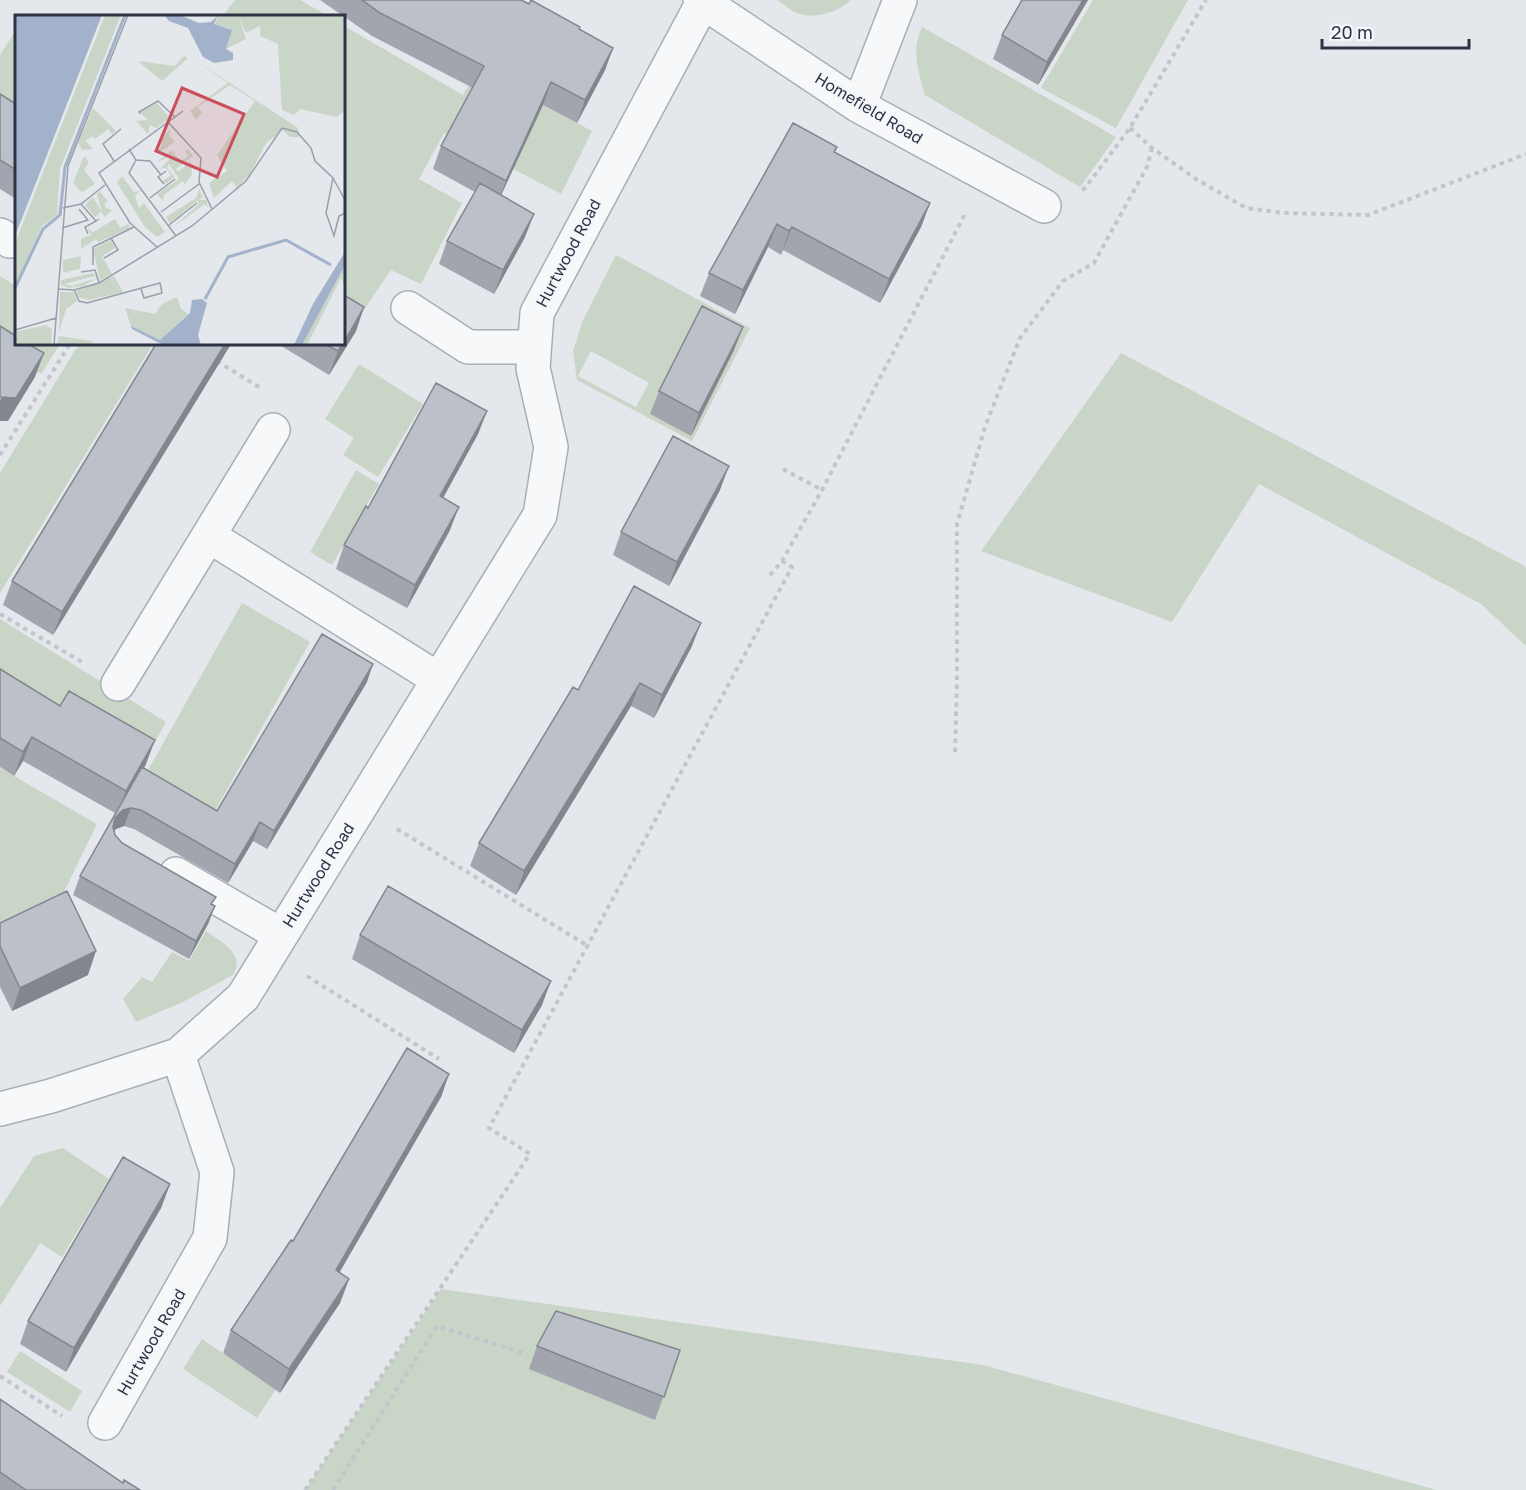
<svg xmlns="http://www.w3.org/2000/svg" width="1526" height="1490" viewBox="0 0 1526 1490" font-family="'Golos Text',sans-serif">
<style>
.green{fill:#c9d5c6;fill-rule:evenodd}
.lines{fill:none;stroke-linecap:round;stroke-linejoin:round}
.minor-casing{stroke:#a9adb6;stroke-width:36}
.path{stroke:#c2c5cb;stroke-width:4;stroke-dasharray:4.5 4.5;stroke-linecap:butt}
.minor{stroke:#f7f8fa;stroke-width:33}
.wall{fill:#a2a5ad}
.shaded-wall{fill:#84868d}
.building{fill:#bcc0c9;stroke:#84868d;stroke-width:1.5}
.labels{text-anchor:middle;stroke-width:5;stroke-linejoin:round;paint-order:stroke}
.street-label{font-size:16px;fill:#2c3344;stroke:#f4f6f9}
.inset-river{fill:none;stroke:#a1b2ca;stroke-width:3}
.inset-road{fill:none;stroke:#9a9fa9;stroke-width:1.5}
.view{fill:#cb4f5a;fill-opacity:0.15;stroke:#cb4f5a;stroke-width:3}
.inset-edge{fill:none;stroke:#2c3344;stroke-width:3}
</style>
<rect width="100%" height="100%" fill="#e4e7ec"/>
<path class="green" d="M235,0h65l28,16h-105z
M777,0h74c-13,12 -37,20 -54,13 -7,-3 -14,-9 -20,-13z
M1093,0h95l-72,128 -75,-40z
M344,26l119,69 14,-24 115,60 -31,63 -117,-61 -25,46 43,24 -41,81 -30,-14 -34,50 -13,-8z
M922,27l194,110 -36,50 -155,-92c-7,-26 -14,-42 -3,-68z
M16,30v89l-16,-10v-54z
M616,255l134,73 -58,113 -115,-61 -4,-29 10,-31zM591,351l58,32 -13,24 -58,-31z
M0,276l16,10v58h44l-19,30 -41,-26z
M79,344h74l-153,249v-120z
M1121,353l402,212 3,3v78l-45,-42 -222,-120 -87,138 -191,-71z
M359,364l64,40 -45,73 -35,-22 11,-17 -29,-19z
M356,470l23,14 -47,81 -22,-13z
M242,603l68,39 -99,176 -68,-39z
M0,619l166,103 -21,38 -145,-68z
M0,768l97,56 -38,78 -59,29z
M206,931c15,11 40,23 27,44l-50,27 -47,20 -13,-23 19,-22 10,5 20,-30 17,9z
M63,1148l46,31 -47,78 -22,-14 -40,63v-98l34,-52z
M441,1289l542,76 454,125h-1132z
M202,1339l74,50 -19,29 -74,-49z
M20,1351l62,40 -12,21 -63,-40z"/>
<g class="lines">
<g class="minor-casing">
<path id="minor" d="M700,0l159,106 185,100
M859,106l41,-106
M0,235l10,6
M408,308l60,39h66
M209,536l229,143
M118,684l155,-254
M176,874l105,61
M0,1109l51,-13 127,-41 65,-58 297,-482 11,-68 -18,-79 4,-55 166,-311
M105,1423l105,-185 7,-66 -39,-117"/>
</g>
<path class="path" d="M1130,128l22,20 44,31 50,29 38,5 84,2 158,-61
M1082,190l3,-2 45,-60 76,-128
M217,361l45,28
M0,455l70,-111
M783,469l39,21
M770,575l12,-14 40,-71 144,-278
M0,614l82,48
M955,752l2,-71v-157l28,-97 35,-89 43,-57 31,-18 53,-96 5,-19
M397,829l191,117
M307,976l132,83
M0,1376l62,40
M305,1490l225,-336 -41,-26 303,-561 -10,-6
M333,1490l104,-164 90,28"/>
<use href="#minor" class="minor"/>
</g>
<path class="wall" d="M320,0h201l92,48 -8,22 -28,53 -34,-18 -42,90 24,42 -31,57 -55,-30 8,-23 28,-49 -42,-23 8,-23 32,-58 -101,-52z
M1022,0h66l-50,85 -45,-26 9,-24z
M0,94l16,10v95l-16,-10z
M835,153l95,50 -9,24 -41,76 -97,-53 -2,5 -13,-8 -33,67 -35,-18 9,-23z
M364,307l-8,24 -27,44 -51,-31h66z
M231,344l-178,291 -50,-30 9,-24z
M734,350l-43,86 -41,-22 9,-23z
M487,411l-9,23 -35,64 7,32 -43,78 -71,-39 8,-24 24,-37z
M720,490l-51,96 -56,-31 8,-23z
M692,646l-38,72 -23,-12 -115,189 -46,-29 9,-23 99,-153z
M0,669l146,95 -2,4 73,43 150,-129 -100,167 -14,-8 -25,42 -94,-54 -10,-3 -8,3 -2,2 1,4 7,8 93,63 -7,18 -19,35 -116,-64 7,-19 35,-63 -92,-52 -9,15 -14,-9z
M0,923l88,52 -76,36 -12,-24z
M360,935l182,70 -28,48 -162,-94z
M449,1074l-8,23 -102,176 10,6 -9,24 -60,90 -57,-40 8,-23 62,-89z
M170,1184l-9,24 -95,164 -46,-28 8,-23z
M537,1346l143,4 -25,70 -126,-51z
M0,1399l123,84 17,7h-140z"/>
<path class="shaded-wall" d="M1083,0h5l-50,85 9,-23z
M613,48l-8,22 -28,53 8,-23z
M551,82l-8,23 -46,99 9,-23z
M930,203l-9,24 -41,76 9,-24z
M534,214l-9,23 -31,57 9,-24z
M777,224l-9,23 -33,67 8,-24z
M792,227l-9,23 -2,5 8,-24z
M364,307l-8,24 -27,44 9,-24 4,-7h2v-2z
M743,327l-9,23 -43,86 8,-23z
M225,344h6l-178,291 9,-23z
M44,353l-9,24 -27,44h-8v-21l1,-2z
M487,411l-9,23 -47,86 9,-24z
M729,466l-9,24 -51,96 8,-24z
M459,507l-9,23 -43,78 8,-23z
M701,623l-9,23 -38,72 8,-23z
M373,664l-6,18 -100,167 7,-18z
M640,683l-9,23 -115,189 8,-24z
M32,737l-9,24 -9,15 9,-24z
M155,740l-9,24 -29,51 9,-24z
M131,808l-7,18 -8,3 -7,7 6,-18 8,-8z
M260,822l-7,19 -25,42 7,-19z
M215,906l-7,18 -19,35 7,-18z
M96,951l-8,24 -76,36 8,-23z
M551,981l-9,24 -28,48 8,-23z
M449,1074l-8,23 -114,197 9,-24z
M170,1184l-9,24 -95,164 8,-24z
M349,1279l-9,24 -60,90 9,-24z"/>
<path class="building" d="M362,0h159l8,4 2,-4 49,27 -1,2 34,19 -28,52 -34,-18 -45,99 -65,-35 43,-80 -104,-53z
M1022,0h61l-36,62 -45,-27z
M0,94l16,10v66l-16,-10z
M793,123l44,24 -3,5 96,51 -41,76 -97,-52 -3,4 -12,-7 -34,66 -34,-17z
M480,183l54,31 -31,56 -56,-29z
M344,295l20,12 -20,35z
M702,306l41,21 -44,86 -40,-22z
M0,326l16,10v8h12l16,9 -28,45 -16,-1z
M156,344h69l-163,268 -50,-31z
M325,344h17l-4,7z
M436,383l51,28 -47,85 19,11 -44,78 -71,-40 22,-39 2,2z
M673,436l56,30 -52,96 -56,-30z
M634,586l67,37 -39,72 -22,-12 -116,188 -45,-28 94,-156 5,3z
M322,634l51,30 -99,167 -14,-9 -25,42 -94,-54 -10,-2 -8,2 -8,8 -2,9 2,8 7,8 94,54 -5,7 4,2 -19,35 -116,-65 62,-109 75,44z
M0,669l60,37 9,-15 86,49 -29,51 -94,-54 -9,15 -23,-14z
M388,886l163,95 -29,49 -162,-95z
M67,891l29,60 -76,37 -20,-42v-23z
M407,1048l42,26 -113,196 13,9 -60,90 -58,-39 60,-90 2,1z
M123,1157l47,27 -96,164 -46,-27z
M556,1311l124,39 -16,47 -127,-51z
M0,1399l123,84 1,-3 16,10h-114l-26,-18z"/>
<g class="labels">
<g class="street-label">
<text transform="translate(869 108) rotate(31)" y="6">Homefield Road</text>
<text transform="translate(568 253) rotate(-62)" y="6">Hurtwood Road</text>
<text transform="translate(318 875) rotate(-58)" y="6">Hurtwood Road</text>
<text transform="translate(151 1342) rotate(-60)" y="6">Hurtwood Road</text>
</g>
</g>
<g transform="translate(15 15)">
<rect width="330" height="330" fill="#e4e7ec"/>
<path d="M90,0h16l-61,154 -3,46 -15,11 -27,60v-43zM204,0h126v95l-8,7 -37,-8 -6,6 -12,-5 -4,-66 -18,-8v-10l-14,7 -7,-15 7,21 -20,10 6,-19 -17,-6zM169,41l4,2 -26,23 -24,-20 37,5zM177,43l106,70 1,9h-9l-7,-7 -17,13 -16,31 -13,14 -5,-7 -18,17 -5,-15 18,-12 -10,-16 38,-54 -25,-16 -32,22 4,6 -6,7 -6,-9 38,-28zM142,88l13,15 -14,10 -6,-3 -2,9 -12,-13 12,-1 -6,-6v-3zM78,93l23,23 -4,3 -4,-5 -13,10 -3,-3 -12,9 6,-4 7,8 -11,1 -4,-7zM156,114l-2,6 6,7 -16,11 -2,-3 5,-4 -3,-6zM173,134l5,7 -17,13 2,3 13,-11 1,14 -7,9 -2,-3 -19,14 -1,6 -6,-7 22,-15 -10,-15 -2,3 7,10 -9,7 -2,-3 8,-6 -5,-7 -6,1 13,-14 -17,8 16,-13 9,12 7,-6 -3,-5zM69,141l5,6 -5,8 11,14 -13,8 -9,-9zM107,161l12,16 6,-1 -5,5 4,12 5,-5 21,29 -8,5 -12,-10 -28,-44zM184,174l4,8 -4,3h7l2,8 -3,-4 -32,23 26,-23 -2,-3 -27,22 -4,-6 30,-19zM85,177l8,9 -4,3 2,4 6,2 -7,7 -4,-5 -6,5 -10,-12 8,-8 9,15 -5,-18zM100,204l5,9 8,-4 3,4 -33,14 -2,-3 -15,10v-10l10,-4 -4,-7 6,4zM96,225l4,8 -13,8 10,18 -12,6 -7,-31zM66,241l-1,13 -12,2 3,2 -8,-1v-12zM330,250v23l-4,-10 -34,67h-5zM78,258l3,3 -32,8 8,2 25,-8 -14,8 -14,2 -8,-3v-5zM99,261l9,16 -34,8 -11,-3 -2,-6zM45,277h13l4,9 -11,8 -7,23zM162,282l4,12 7,5 -28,26 -29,-14 -6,-18 30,6 6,-9zM31,310l6,4 -1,16h-36v-13zM44,321l33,5 -1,4h-34z" fill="#c9d5c6"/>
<path d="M0,0h87l-87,221zM149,0h16l19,8 12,-1 7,-7 -4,9 18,6 -6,19 7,4v7l-19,3 -11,-6 -15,-29 -19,-7zM330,237v13l-43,80h-8l19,-41zM187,284l5,4 -9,32 3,10h-38l-31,-16 -1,-3 29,14 30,-27 2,-13z" fill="#a1b2ca"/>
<path class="inset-river" d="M0,273l28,-59 17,-14 5,-48 60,-152M190,284l23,-42 58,-17 45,25"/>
<path class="inset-road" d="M126,99l-2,-2 19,-11 17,16M153,107l33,36 -2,24 13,27M114,134l7,11 -7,13 47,63M121,145l14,1 11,14M99,146l-11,-17 18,-15M318,163l12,22M149,169l-6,-7 8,-6M135,183l25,-19M66,189l15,17 3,-2M48,193l18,-4 24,-19M146,197l38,-28M154,210l28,-22M47,213l26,-8 -9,-11M73,219l-3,-7 11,-6M142,232l-27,-24 -31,-50 84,-62M89,243l14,-8 -7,-12M78,250v-18l41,-20M66,257l14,-2 4,13M43,274l16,1 25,-7 93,-57 54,-45 36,-53 15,4 14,16 4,13 18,17 -7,35 8,23 5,-20 6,-3M59,275l5,11 8,2 73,-20 2,10 -18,5 -3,-9M0,315l41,-12M39,330l14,-179 60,-151"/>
<path class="view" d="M167,73l62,26 -27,63 -61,-26z"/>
<rect width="330" height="330" class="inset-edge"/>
</g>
<path d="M1322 39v9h147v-9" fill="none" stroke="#2c3344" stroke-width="3"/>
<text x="1331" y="39" font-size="18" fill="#2c3344" stroke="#f4f6f9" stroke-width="4.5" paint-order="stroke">20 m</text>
</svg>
